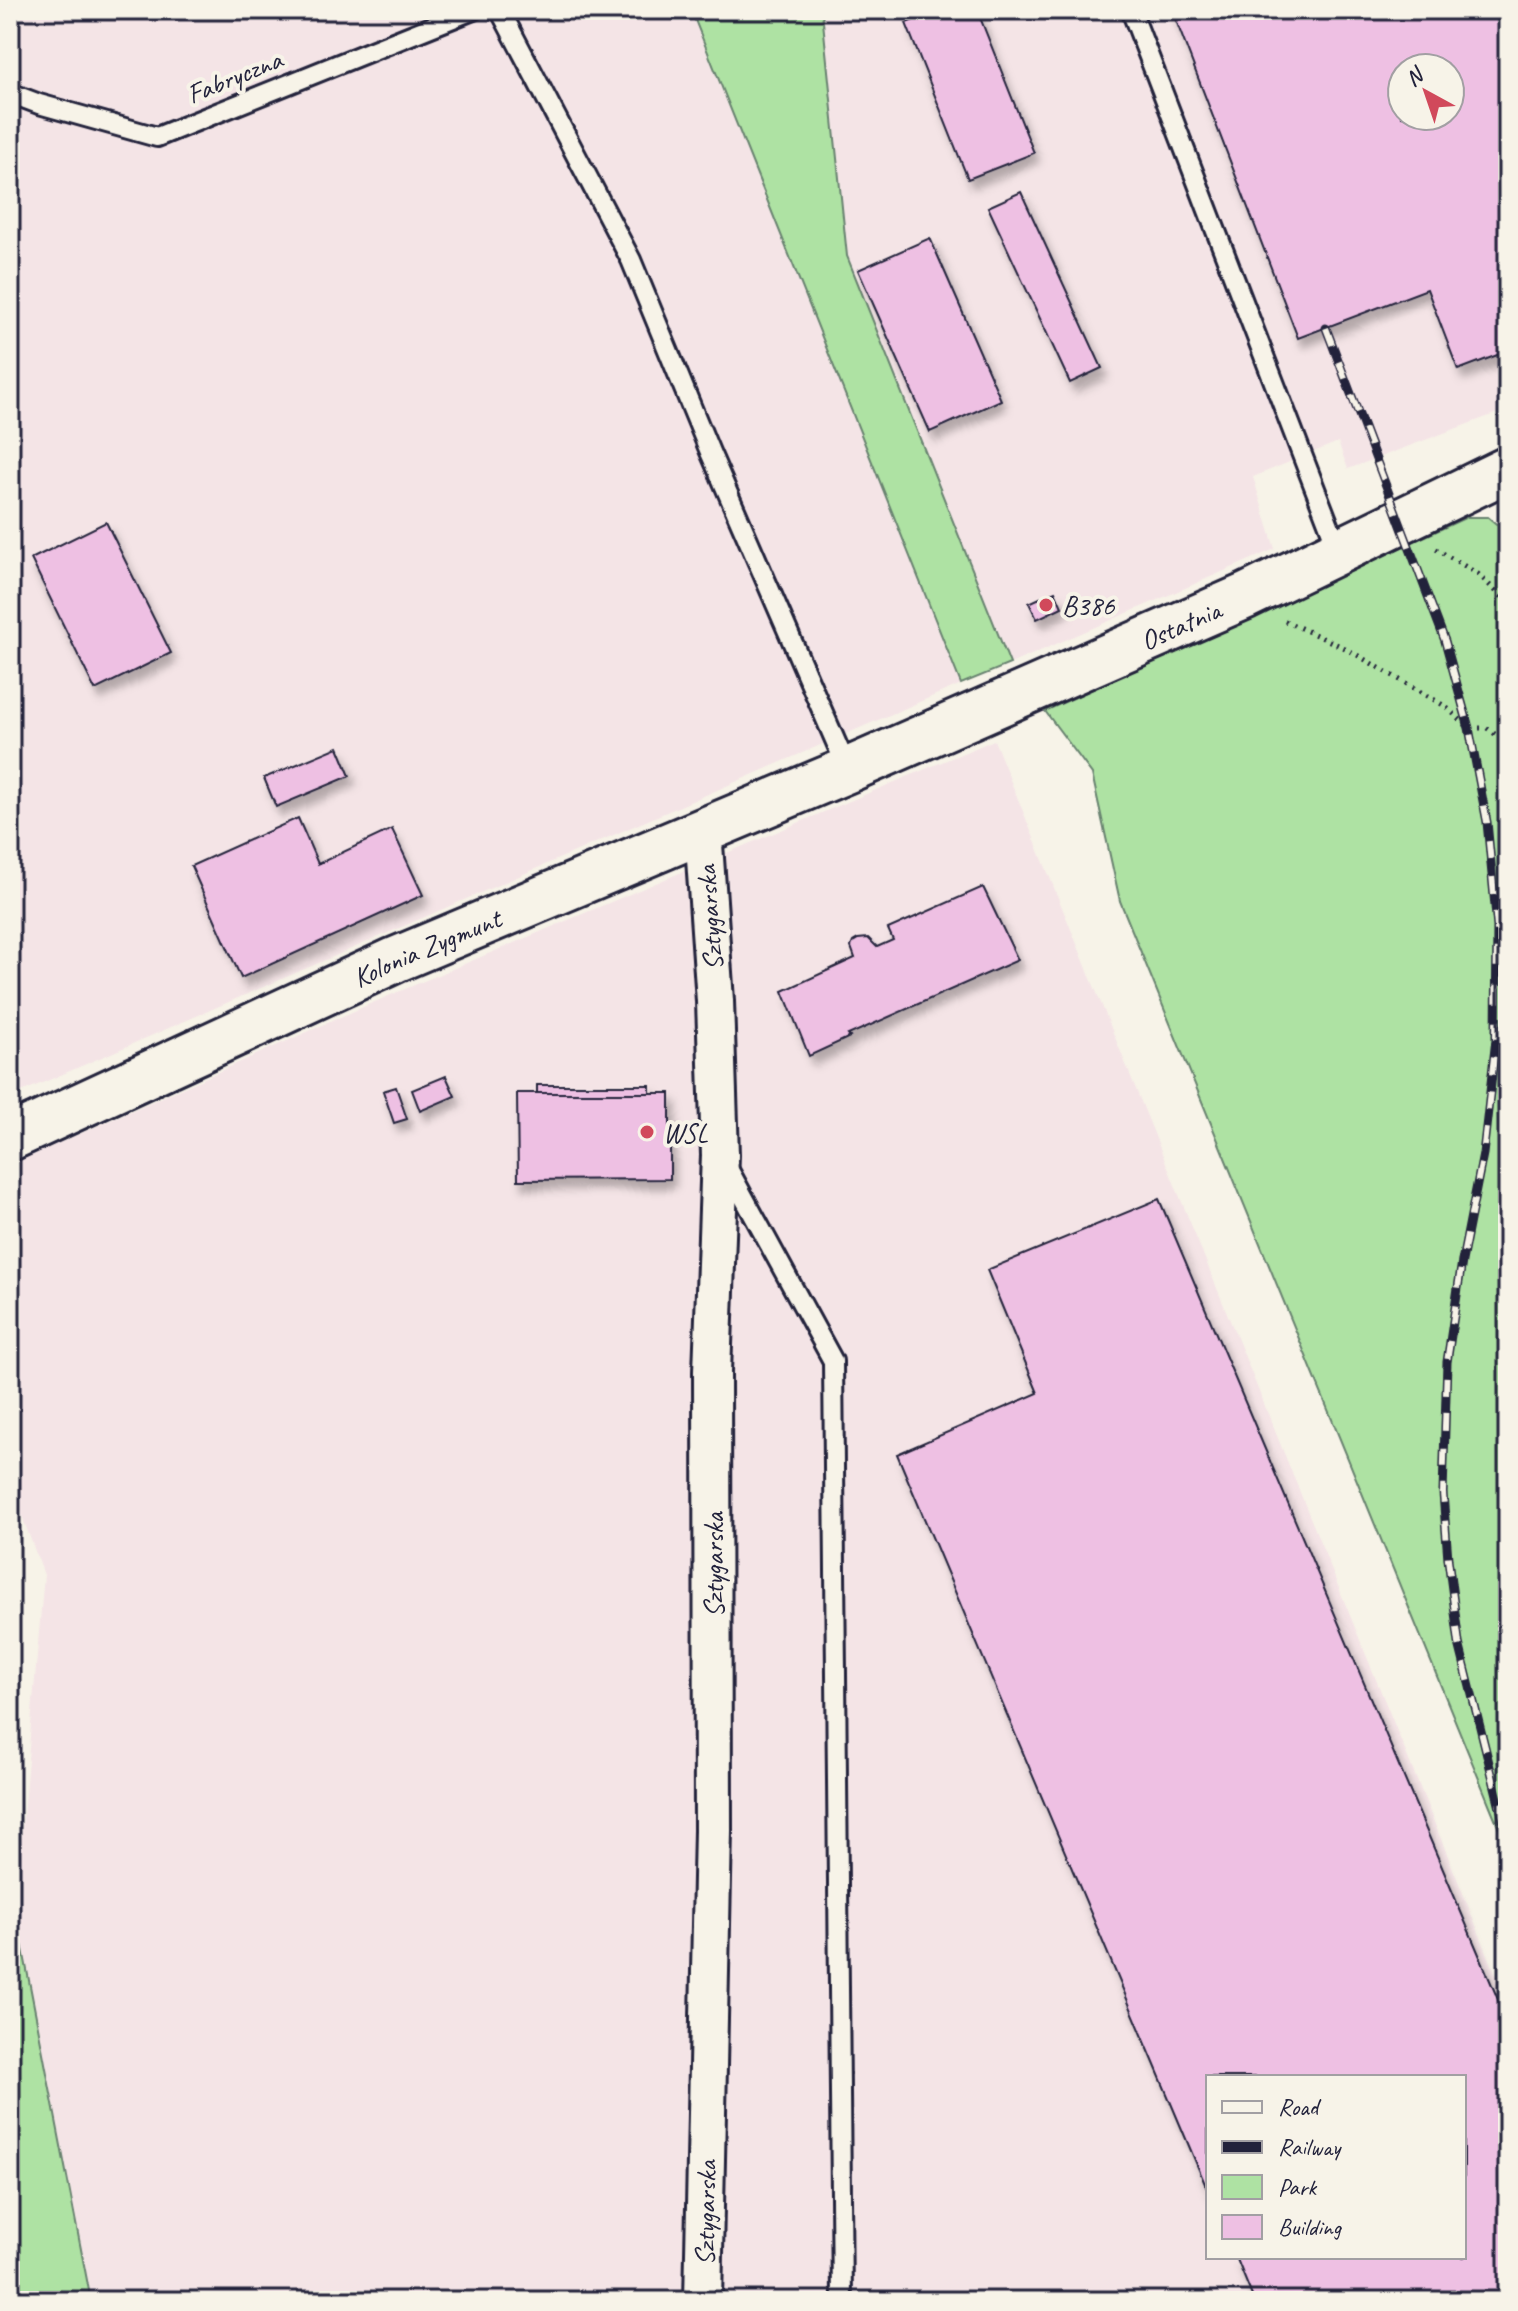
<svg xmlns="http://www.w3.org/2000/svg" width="1518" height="2311" viewBox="0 0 1518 2311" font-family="Caveat,sans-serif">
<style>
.built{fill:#f4e4e6;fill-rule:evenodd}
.green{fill:#aee2a3;stroke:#68826f;stroke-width:2}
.building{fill:#eec0e3;stroke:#22223b;stroke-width:2;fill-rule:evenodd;filter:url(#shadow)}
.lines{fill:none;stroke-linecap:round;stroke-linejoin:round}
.service-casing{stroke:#22223b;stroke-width:24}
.minor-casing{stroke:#22223b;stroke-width:42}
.tertiary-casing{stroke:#22223b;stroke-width:50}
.path{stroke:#22223b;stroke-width:5;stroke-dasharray:2 6;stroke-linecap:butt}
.service{stroke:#f7f3e8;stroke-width:18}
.minor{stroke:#f7f3e8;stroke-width:36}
.tertiary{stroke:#f7f3e8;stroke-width:44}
.rail-casing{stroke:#22223b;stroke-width:9}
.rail{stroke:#f7f3e8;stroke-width:6;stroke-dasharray:18;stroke-linecap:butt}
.poi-dot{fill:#d1495b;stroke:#f7f3e8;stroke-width:3}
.labels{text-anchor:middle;stroke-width:8;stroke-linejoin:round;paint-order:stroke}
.street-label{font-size:28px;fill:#22223b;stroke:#f7f3e8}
.poi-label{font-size:28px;fill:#22223b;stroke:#f7f3e8;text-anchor:start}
</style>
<defs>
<filter id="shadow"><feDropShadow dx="5" dy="9" stdDeviation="4" flood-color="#0004"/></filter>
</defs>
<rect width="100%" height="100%" fill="#f7f3e8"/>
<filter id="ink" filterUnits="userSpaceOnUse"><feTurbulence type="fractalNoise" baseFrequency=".0125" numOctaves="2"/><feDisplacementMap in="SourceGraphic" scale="16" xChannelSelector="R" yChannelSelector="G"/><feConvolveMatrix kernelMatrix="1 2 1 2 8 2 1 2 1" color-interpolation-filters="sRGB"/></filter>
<g filter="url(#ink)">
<path class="built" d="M10,10h680l271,674 -951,413z
M826,10h682v399l-160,60 -10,-27 -85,35 22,72 -265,115 -163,-408 -25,-244zM1402,68h48v48h-48z
M994,740l514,1264v297h-1417l-76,-393 29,-333 -34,-91v-319l362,-162zM1208,2077h256v180h-256z"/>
<path class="green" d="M691,10h135l-4,2 25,244 163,408 -49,20z
M1467,517h21l20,17v1202l-6,5 6,12v97l-388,-949 -28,-127 -47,-63z
M15,1908l76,393h-81v-391z"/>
<path class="building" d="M940,10h37l57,143 -66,26 -62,-156z
M1172,10h336v341l-50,19 -31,-81 -129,49zM1402,68h48v48h-48z
M1021,192l81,176 -32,15 -82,-176z
M930,238l71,162 -71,32 -72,-162z
M106,522l65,131 -76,37 -64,-131z
M1055,591l7,16 -25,12 -8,-16z
M338,747l12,29 -74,31 -12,-29z
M298,818l20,46 74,-35 31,66 -182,83 -50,-112z
M983,887l35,73 -170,75 2,2 -41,19 -26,-65 72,-33 -4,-11 2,-5 5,-3 10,-1 9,9 16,-7 -5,-11z
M446,1076l9,20 -35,15 -8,-21z
M537,1085h113v8h-113z
M396,1087l11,32 -13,4 -11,-32z
M517,1093h153v86l-152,1z
M1159,1199l349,824v278h-254l-18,-44h228v-180h-256v114l-311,-737 141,-61 -51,-123z"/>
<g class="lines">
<g class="service-casing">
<path id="service" d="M500,10l131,250 79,192 138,318
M1131,10l208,541
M10,93l29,11 118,33 316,-127
M725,1163l108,198 9,940"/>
</g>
<g class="minor-casing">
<g id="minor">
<path id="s1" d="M703,2301l10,-471 -1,-458 8,-217 -5,-154 -12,-171"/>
</g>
</g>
<g class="tertiary-casing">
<g id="tertiary">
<path id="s2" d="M10,1138l385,-178 453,-190 398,-174 262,-127"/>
</g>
</g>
<path class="path" d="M1436,549l42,25 30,29
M1285,621l60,27 100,58 24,22h18l21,16"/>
<use href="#service" class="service"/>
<use href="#minor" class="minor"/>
<use href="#tertiary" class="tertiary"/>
<g class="rail-casing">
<path id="rail" d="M1326,328l119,313 24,87 18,94 10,105 -1,112 -13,115 -21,107 -15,101 -4,131 5,66 11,84 49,196"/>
</g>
<use href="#rail" class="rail"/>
</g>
</g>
<g class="poi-dot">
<circle cx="1046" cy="605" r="8"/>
<circle cx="647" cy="1132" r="8"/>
</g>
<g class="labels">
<g class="street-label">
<text transform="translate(234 76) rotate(-22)" y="10">Fabryczna</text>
<text dy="10" stroke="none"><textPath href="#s2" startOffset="1278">Ostatnia</textPath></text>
<text transform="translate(709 918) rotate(-94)" y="10">Sztygarska</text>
<text dy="10" stroke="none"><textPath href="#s2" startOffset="458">Kolonia Zygmunt</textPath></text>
<text transform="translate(713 1565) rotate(-90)" y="10">Sztygarska</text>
<text dy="10" stroke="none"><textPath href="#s1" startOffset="88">Sztygarska</textPath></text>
</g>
<g class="poi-label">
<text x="1062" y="615">B386</text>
<text x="663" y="1142">WSL</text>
</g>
</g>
<rect width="1518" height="2311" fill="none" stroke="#f7f3e8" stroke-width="40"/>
<rect x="20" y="20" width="1478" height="2271" fill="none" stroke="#22223b" stroke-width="3" filter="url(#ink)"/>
<rect x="1206" y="2075" width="260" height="184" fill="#f7f3e8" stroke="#a29fa3" stroke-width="2"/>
<rect x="1222" y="2101" width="40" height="12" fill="#f7f3e8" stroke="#a29fa3" stroke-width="2"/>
<text x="1278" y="2115" font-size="24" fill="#22223b">Road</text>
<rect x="1222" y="2141" width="40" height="12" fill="#22223b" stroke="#a29fa3" stroke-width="2"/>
<text x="1278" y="2155" font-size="24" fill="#22223b">Railway</text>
<rect x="1222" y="2175" width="40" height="24" fill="#aee2a3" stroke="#a29fa3" stroke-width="2"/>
<text x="1278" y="2195" font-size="24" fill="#22223b">Park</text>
<rect x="1222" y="2215" width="40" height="24" fill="#eec0e3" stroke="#a29fa3" stroke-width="2"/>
<text x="1278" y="2235" font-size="24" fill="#22223b">Building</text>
<g transform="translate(1426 92) rotate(320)"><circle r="38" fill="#f7f3e8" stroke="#a29fa3" stroke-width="2"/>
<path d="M0-6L14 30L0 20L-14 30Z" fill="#d1495b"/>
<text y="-12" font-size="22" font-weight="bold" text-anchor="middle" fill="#22223b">N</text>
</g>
</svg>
